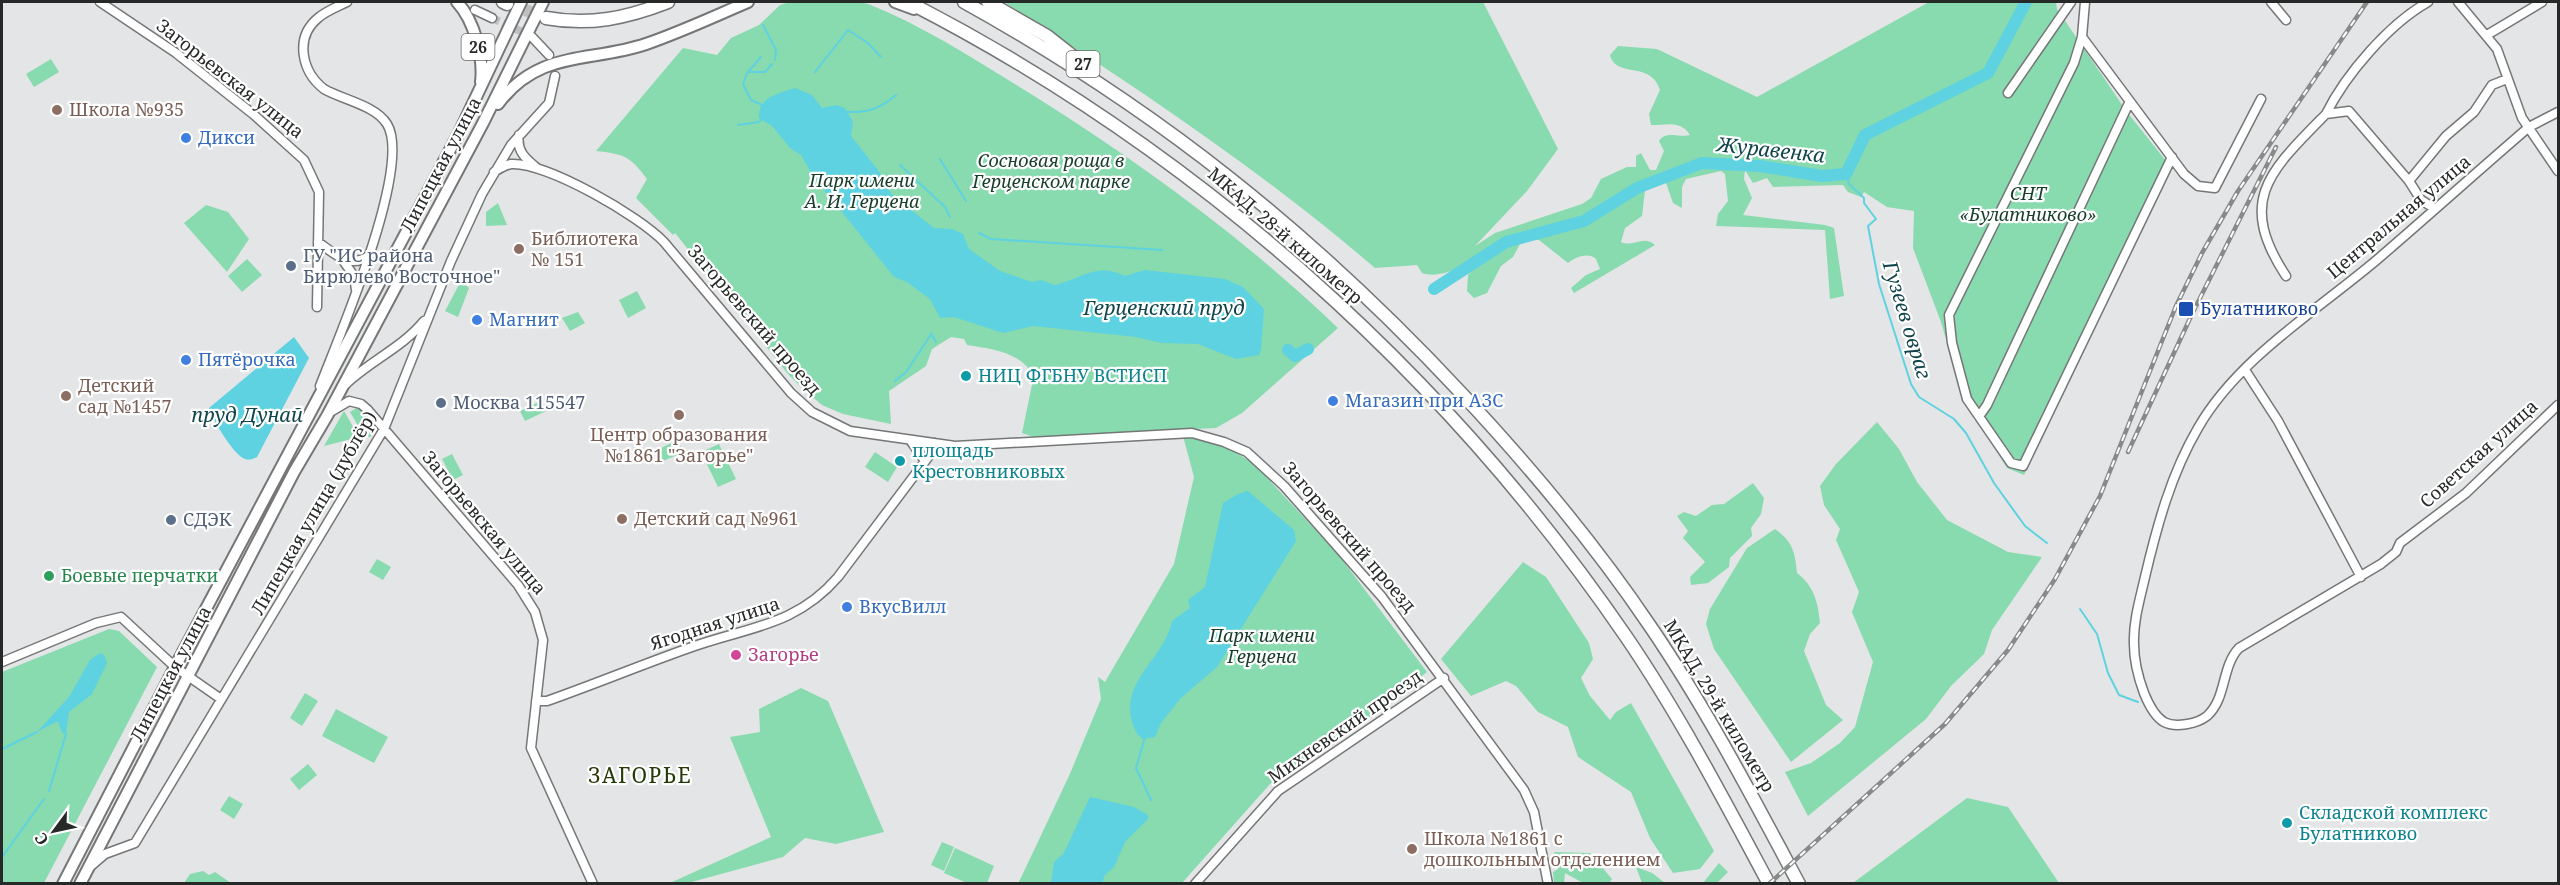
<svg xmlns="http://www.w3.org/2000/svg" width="2560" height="885" viewBox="0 0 2560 885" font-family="'Noto Serif',serif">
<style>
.green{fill:#88daaf}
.water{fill:#5ed2e0}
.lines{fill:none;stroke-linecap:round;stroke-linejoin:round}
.stream{stroke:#5ed2e0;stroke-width:2}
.river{stroke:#5ed2e0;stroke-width:12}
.minor-tunnel{stroke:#bebfc0;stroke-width:8;stroke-dasharray:8 4;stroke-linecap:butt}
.highway-tunnel{stroke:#bebfc0;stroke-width:12;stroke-dasharray:12 6;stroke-linecap:butt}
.minor-casing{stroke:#757677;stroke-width:11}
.major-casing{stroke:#757677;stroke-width:14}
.highway-casing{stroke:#757677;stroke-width:15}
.minor{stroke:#fff;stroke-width:8}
.major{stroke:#fff;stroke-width:10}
.highway{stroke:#fff;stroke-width:12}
.rail-casing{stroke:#888989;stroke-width:4.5}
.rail{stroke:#fff;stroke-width:2;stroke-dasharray:7;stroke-linecap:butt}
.education-dot{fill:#8d6e63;stroke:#fff;stroke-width:2}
.shop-dot{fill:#3f7fe0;stroke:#fff;stroke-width:2}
.service-dot{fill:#5c6f8a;stroke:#fff;stroke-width:2}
.transit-dot{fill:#1a4fb4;stroke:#fff;stroke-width:2}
.culture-dot{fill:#0f9aa8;stroke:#fff;stroke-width:2}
.leisure-dot{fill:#2e9e5b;stroke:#fff;stroke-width:2}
.hotel-dot{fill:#d1479c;stroke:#fff;stroke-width:2}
.labels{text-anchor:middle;stroke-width:4.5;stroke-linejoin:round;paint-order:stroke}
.shield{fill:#fff;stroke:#686868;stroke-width:1.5}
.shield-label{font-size:16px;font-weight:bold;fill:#272828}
.street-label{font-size:18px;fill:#272828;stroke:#fff}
.education-label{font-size:18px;fill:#785e54;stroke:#fff;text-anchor:start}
.shop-label{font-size:18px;fill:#366cbe;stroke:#fff;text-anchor:start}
.park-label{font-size:18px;font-style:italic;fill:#173d2b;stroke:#fff}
.service-label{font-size:18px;fill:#4e5e75;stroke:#fff;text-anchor:start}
.transit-label{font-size:18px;fill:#164399;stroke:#fff;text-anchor:start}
.culture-label{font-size:18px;fill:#0d838f;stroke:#fff;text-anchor:start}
.leisure-label{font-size:18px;fill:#27864d;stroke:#fff;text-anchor:start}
.hotel-label{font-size:18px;fill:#b23c85;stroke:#fff;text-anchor:start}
.water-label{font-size:20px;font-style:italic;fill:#10454b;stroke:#fff}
.quarter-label{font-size:21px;letter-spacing:1.5px;fill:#243b08;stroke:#fff}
</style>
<rect width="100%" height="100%" fill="#e4e5e6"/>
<path class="green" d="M790,2h69l9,2c56,22 111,58 163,90 110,69 213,144 307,234l-96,85 -26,15 -182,9 -12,-4 12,-58c-15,-23 -41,-26 -67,-30l-3,-6 -13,-2 -19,12 -6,17 -37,25 2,33 -48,-10 -21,-9 -20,-17 -14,-14 -113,-141 -2,2 -37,-37 11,-19c-17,-23 -23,-25 -51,-28l87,-103 34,7 14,-17 28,-13 21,-20z
M1004,2h479l75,147 -31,42 -52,55 20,-13 87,-29 9,-6 10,-19 26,-12h9v-11l5,-3 9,17h6l8,-19 -5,-10c7,-11 20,-3 31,-6 -9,-15 -24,-10 -39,-10l-2,-11 11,-24c-9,-30 -44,-11 -50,-35l8,-9 39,3 100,48 172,-95h127l1,7 70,103 43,54 -146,309 -17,-7 -44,-70 -22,-76 -28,-74 1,-37 -27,-4 -23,-15 -3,5 -13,-5 -5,-7 -70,2 -6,-9 -14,5 -8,-13 -1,9 8,19 -9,17 82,10 9,3 10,68 -14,3 -5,-69 -109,-4 2,-12 10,-13 -3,-27 -4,-3 -35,8 -4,8v21l-9,-5 -7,-20 -10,-3 -10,2 -4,34 -17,12 -4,14c11,6 23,-8 34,3l-81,48 -3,-5 15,-13 14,-6 -4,-10c-8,-7 -20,-2 -28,4l-29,-23 -10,-1 -9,5 -7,13 -12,9 -14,27 -13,5 -7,-7 1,-16 18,-18 -2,-5c-16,11 -41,28 -62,21l-5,-8 -42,3c-118,-101 -241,-182 -371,-266z
M51,59l8,13 -25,15 -8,-13z
M498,203l9,22 -21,1v-14z
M206,205l22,7 21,27 -22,33 -43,-49z
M247,259l15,16 -20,17 -14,-16z
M461,281l8,7 -11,29 -13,-6z
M637,291l9,17 -18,10 -9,-18z
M578,312l7,11 -15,8 -8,-13z
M541,401l5,10 -21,10 -5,-10z
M358,407l12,15 1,15 -7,-1 -14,-24z
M344,411l15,26 -35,9z
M1877,422l22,27 18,33 30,38 61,32 34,5 -50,73 -8,24 -33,32 -25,33 -118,97 -23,-44 26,-9 29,-20 15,-16 18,-65 -21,-50 7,-20 -23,-52 4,-11 -16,-24 -4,-19 16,-22z
M1183,436c34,7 48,10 75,32l79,85 90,119 -71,55 -86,57 -88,99 -164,1 51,-108 32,-77 -3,-22 7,5 69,-118 20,-87z
M677,440l7,12 -21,9 -6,-11z
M719,444l17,35 -18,8 -17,-35z
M875,452l22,15 -9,15 -23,-15z
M452,454l11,21 -10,5 -11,-21z
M1753,483l11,15 -3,16 -10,14 1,8 -22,22 -1,9 -21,16 -17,2 -1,-8 15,-15 -22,-24 5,-7 -11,-15 7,-4 12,4 16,-11 12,-1z
M1775,529c18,13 20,23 22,44 17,13 21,29 23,50l-10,11 -6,17 22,54 17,15 -52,42 -77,-113 -8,-25 4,-15 37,-61z
M377,559l14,8 -8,13 -14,-8z
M1523,562l23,15 43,66 4,16 -12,19 9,18 20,24 6,-8 15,-9 83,148 -14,18 -27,4 -23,-35 -19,-46 -53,-35 -10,-30 -30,-15 -22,-26 -10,-5 -35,15 -30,-37z
M109,629l10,2 38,36 -113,216 -42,1v-212z
M801,688l27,13 56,131 -48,12 -31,-6 -22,19 -95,26h-18l101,-46 -41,-100 30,-5 -1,-23z
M305,693l13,8 -16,25 -12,-8z
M336,709l52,28 -14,26 -52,-27z
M308,764l9,11 -18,15 -9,-11z
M229,796l14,8 -9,15 -14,-9z
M1967,798l41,9 51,76h-206z
M942,842l12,5 -10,24 -13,-6z
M955,848l39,18 -7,17h-20l-23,-10z
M1554,852l36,1 22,26 -3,4h-26l-18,-10 -1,10h-10l-1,-11 5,-3z
M1719,863l9,9 -11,11h-14z
M1636,867l16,6 13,10h-23z
M203,871l6,4 6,-3 16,11h-47l6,-9z"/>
<path class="water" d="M795,88l17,7 10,13 14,-3 9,3 8,14 -2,14 27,34 14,25 42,33 18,1 11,5 6,15 31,22 32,11 9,-2 14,5c27,-6 40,-23 70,-9l20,-6 80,9 18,8 21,22 -3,41 -2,5 -23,4 -38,-15 -36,-1 -26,-6 -103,-11 -30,7 -49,-16 -14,1 -10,-19 -23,-17 -13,-5 -83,-104 -10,-18 -11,-7 -18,-22 -13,-8c-1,-21 18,-24 36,-30z
M294,337l15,21 -52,99c-4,2 -9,4 -14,1 -10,-5 -31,-39 -34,-50z
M1248,491l46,39 2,11 -79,126 -36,31 -20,25 -6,14 -12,2c-6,-4 -7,-7 -10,-14 -15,-44 32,-66 39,-104l18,-13 -2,-8 17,-13 18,-84 15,-9z
M100,653l4,2 3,8 -15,31 -23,18 -3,22 -4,-1 -4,-12 -21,11 32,-35 21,-37z
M1090,797l44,10 14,8v4l-23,23 -11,25 -10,9 -1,7h-52l3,-21 10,-9z"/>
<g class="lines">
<path class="stream" d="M763,25l13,25 -1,10
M761,57l-14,16 -4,11 8,16 11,5
M750,72h15l7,-8
M815,72l33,-42 20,13 13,14
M847,112c21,1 34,-4 49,-17
M738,125l21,-3 4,-4
M940,159l26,42
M900,165l45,42 5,10
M1846,174l3,10 15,14v5l12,16 -8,7 11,58 32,100 8,13 35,22 12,14 28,50 31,43 22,17
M979,233l12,6 171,11
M931,333l5,9
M1295,356v5
M895,381l11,-9 24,-36
M2080,609l17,25 11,39 11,22 19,7
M1145,737l-9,31 15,32
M2,749l35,-17
M49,791l17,-57
M2,857l42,-58"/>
<path class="river" d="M1434,289l72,-47 78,-21 53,-33 65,-25 58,3 62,10 24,-2 19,-39 123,-62 38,-71
M1288,350l7,6 13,-7"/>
<path class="minor-tunnel" d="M492,18l39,18"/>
<path class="highway-tunnel" d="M508,4l37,13"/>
<g class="minor-casing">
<path id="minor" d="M100,2l76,51 77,61 51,46 15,32 -2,115
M2085,2l-3,35 -8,26 -125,252 3,28 15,56 44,64 12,3 149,-309
M2271,2l15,18
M2458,2l39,47 25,69 36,53
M475,10l17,8
M2487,35l55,-33
M532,37l17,18
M2082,37l102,137 14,12 17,2 46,-89
M2008,93l63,-91
M2558,112l-29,15c-50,43 -100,88 -150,131 -61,52 -141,100 -181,170 -27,46 -41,98 -53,149 -5,22 -12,45 -11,67 0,17 4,33 10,49 4,10 10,23 20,29 11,6 33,2 43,-6 20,-18 14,-49 32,-68l142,-84 15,-12 4,-9 66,-50 92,-88
M2326,114c20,-40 63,-90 102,-112
M519,135c-3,16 7,24 18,33
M494,172c5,-3 11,-7 17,-8 36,-2 128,52 153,78l127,151 21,19 38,19 105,15 237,-13 32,9 23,10 37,34 98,111 142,193 10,22 14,72
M2409,181l37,-45 28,-24 18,-27 15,-6
M318,242c17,12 32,28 52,13
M342,259l12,17 2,14
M2286,276c-50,-76 -16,-105 40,-162l23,-3 60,70 12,19 13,8
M2245,370l33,51 83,156
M346,384c24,-23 57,-37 78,-63
M320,386c18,-47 93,-220 67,-262 -12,-19 -44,-24 -63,-35 -22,-17 -30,-51 -6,-71 8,-7 19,-11 29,-16
M332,411l17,-10 12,3 7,6 150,175 17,27 8,28 -12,108 62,136
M1980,415l7,-10 142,-302
M910,440l15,21
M2,662l94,-39 25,-6 54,50 46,32
M536,701h11c48,-17 94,-36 142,-53 57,-21 106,-21 149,-71l94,-125 3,-9
M91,866l14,-12 30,-11 249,-414 67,-168 31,-67 29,-49 38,-42 6,-27
M1195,884l83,-93 166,-113"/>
</g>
<g class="major-casing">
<path id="major" d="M457,2c17,18 27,55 24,80
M895,2l19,7
M498,104c41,-55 92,-41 148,-60 35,-12 69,-28 102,-42
M63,884l112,-217 284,-534 62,-131
M80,884l214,-412 33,-56 156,-293 60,-121"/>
</g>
<g class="highway-casing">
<path id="highway" d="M503,2l4,2
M908,2c287,147 537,370 719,636 53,78 97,162 142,246
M964,2c193,107 348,231 499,393 68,73 131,148 187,231 56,82 102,170 149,258
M988,2l59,34 42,33
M546,18c44,8 81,0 122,-16"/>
</g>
<use href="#minor" class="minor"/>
<use href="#major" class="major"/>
<use href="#highway" class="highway"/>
<g class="rail-casing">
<path id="rail" d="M2128,452l65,-140 83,-165
M1769,884l176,-160 63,-74 47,-71 45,-83 76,-190 26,-53 36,-62 129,-189"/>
</g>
<use href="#rail" class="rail"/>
</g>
<g class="education-dot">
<circle cx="57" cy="110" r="6"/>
<circle cx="519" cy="249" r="6"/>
<circle cx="66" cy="396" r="6"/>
<circle cx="679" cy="415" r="6"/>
<circle cx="622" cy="519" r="6"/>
<circle cx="1412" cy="849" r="6"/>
</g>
<g class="shop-dot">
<circle cx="186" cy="138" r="6"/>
<circle cx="477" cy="320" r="6"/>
<circle cx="186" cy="360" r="6"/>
<circle cx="1333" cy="401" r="6"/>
<circle cx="847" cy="607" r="6"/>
</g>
<g class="service-dot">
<circle cx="291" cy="266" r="6"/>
<circle cx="441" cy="403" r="6"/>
<circle cx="171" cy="520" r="6"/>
</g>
<rect class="transit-dot" x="2178" y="301" width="16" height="16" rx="3"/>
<g class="culture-dot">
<circle cx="966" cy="376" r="6"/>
<circle cx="900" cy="461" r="6"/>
<circle cx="2287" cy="823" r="6"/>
</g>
<circle class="leisure-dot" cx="49" cy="576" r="6"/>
<circle class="hotel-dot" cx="736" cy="655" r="6"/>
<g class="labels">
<g class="shield">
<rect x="461.5" y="34" width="33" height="26" rx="4.5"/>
<rect x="1066.5" y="51" width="33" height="26" rx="4.5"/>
</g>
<g class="shield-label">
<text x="478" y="53">26</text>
<text x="1083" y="70">27</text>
</g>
<g class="street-label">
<text transform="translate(230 79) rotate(38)" y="6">Загорьевская улица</text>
<text transform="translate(441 165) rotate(-62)" y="6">Липецкая улица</text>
<text transform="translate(2399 217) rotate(-40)" y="6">Центральная улица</text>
<text transform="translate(1285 236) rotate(41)" y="6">МКАД, 28-й километр</text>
<text transform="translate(754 320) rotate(49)" y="6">Загорьевский проезд</text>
<text transform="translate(2479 454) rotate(-42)" y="6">Советская улица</text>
<text transform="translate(314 513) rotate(-60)" y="6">Липецкая улица (дублёр)</text>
<text transform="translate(484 523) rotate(50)" y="6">Загорьевская улица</text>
<text transform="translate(1349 537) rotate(49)" y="6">Загорьевский проезд</text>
<text transform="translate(715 624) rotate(-18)" y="6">Ягодная улица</text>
<text transform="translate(171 674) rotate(-62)" y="6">Липецкая улица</text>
<text transform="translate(1719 706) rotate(59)" y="6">МКАД, 29-й километр</text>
<text transform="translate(1345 727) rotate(-35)" y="6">Михневский проезд</text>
</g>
<g class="education-label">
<text x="69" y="116">Школа №935</text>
<text x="531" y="245">Библиотека<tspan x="531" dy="21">№ 151</tspan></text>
<text x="78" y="392">Детский<tspan x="78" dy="21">сад №1457</tspan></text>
<text x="679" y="441" text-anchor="middle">Центр образования<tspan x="679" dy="21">№1861 "Загорье"</tspan></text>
<text x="634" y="525">Детский сад №961</text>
<text x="1424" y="845">Школа №1861 с<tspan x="1424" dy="21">дошкольным отделением</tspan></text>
</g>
<g class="shop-label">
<text x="198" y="144">Дикси</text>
<text x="489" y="326">Магнит</text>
<text x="198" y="366">Пятёрочка</text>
<text x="1345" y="407">Магазин при АЗС</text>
<text x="859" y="613">ВкусВилл</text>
</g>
<g class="park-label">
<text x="1051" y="167">Сосновая роща в<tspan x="1051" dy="21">Герценском парке</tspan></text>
<text x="862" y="187">Парк имени<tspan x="862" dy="21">А. И. Герцена</tspan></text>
<text x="2028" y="200">СНТ<tspan x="2028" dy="21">«Булатниково»</tspan></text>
<text x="1262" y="642">Парк имени<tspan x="1262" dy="21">Герцена</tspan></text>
</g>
<g class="service-label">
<text x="303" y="262">ГУ "ИС района<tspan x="303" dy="21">Бирюлево Восточное"</tspan></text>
<text x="453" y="409">Москва 115547</text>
<text x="183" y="526">СДЭК</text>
</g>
<g class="transit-label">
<text x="2200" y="315">Булатниково</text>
</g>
<g class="culture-label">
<text x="978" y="382">НИЦ ФГБНУ ВСТИСП</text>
<text x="912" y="457">площадь<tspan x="912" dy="21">Крестовниковых</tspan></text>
<text x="2299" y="819">Складской комплекс<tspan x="2299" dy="21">Булатниково</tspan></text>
</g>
<g class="leisure-label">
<text x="61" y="582">Боевые перчатки</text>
</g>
<g class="hotel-label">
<text x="748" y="661">Загорье</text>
</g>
<g class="water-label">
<text transform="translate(1771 150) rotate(6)" y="7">Журавенка</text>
<text x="1164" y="315">Герценский пруд</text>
<text transform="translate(1907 320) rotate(73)" y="7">Гузеев овраг</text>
<text x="247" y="422">пруд Дунай</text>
</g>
<g class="quarter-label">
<text x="640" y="783">ЗАГОРЬЕ</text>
</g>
</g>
<rect width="2560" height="885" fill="none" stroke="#272828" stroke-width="6"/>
<g transform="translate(54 831) rotate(237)" stroke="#ffffff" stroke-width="4.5" paint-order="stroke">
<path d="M0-4.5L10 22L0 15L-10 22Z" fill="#272828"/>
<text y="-9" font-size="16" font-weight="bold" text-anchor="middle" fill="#272828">С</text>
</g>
</svg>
